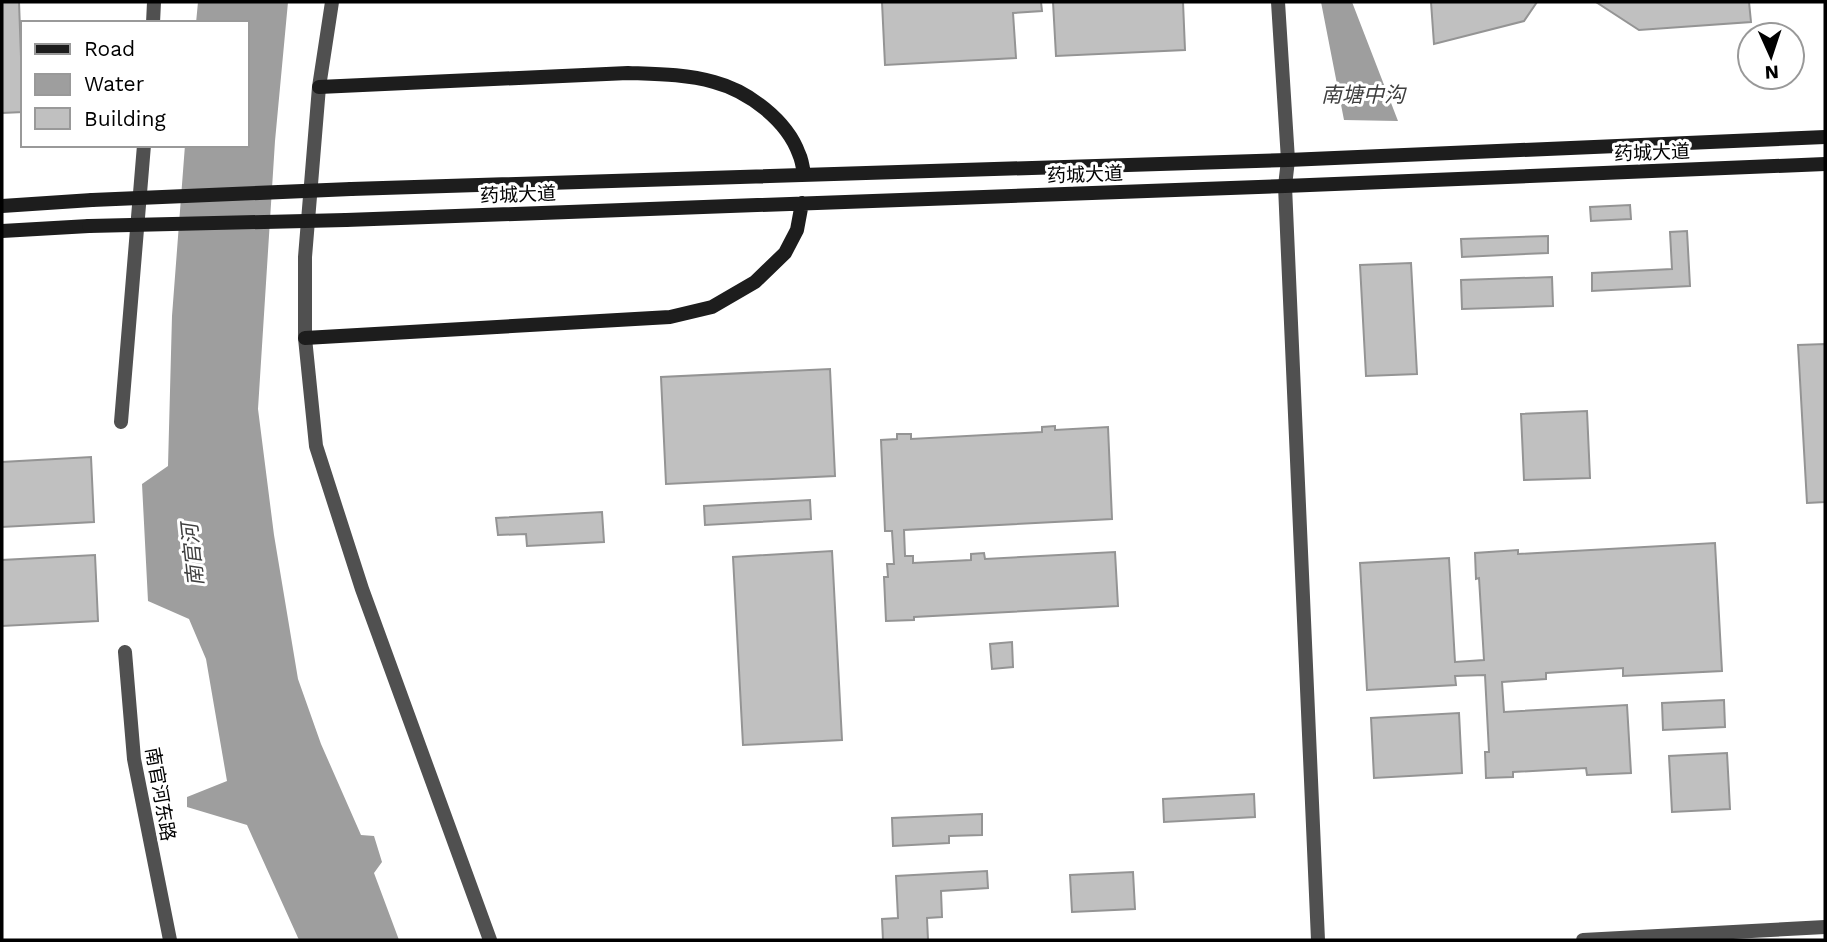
<svg xmlns="http://www.w3.org/2000/svg" width="1827" height="942" viewBox="0 0 1827 942" font-family="'Work Sans','Noto Sans SC',sans-serif">
<style>
.water{fill:#9e9e9e}
.building{fill:#c0c0c0;stroke:#949494;stroke-width:2}
.lines{fill:none;stroke-linecap:round;stroke-linejoin:round}
.minor{stroke:#505050;stroke-width:14}
.tertiary{stroke:#505050;stroke-width:14}
.secondary{stroke:#1d1d1d;stroke-width:14}
.secondary-bridge{stroke:#1d1d1d;stroke-width:14}
.labels{text-anchor:middle;stroke-width:6;stroke-linejoin:round;paint-order:stroke}
.street-label{font-size:19px;fill:#000;stroke:#fff}
.water-label{font-size:21px;font-style:italic;fill:#3f3f3f;stroke:#fff}
</style>
<rect width="100%" height="100%" fill="#fff"/>
<path class="water" d="M198,2h90l-13,139 -17,268 16,126 24,144 23,65 40,91 13,1 8,26 -8,11 25,67h-100l-52,-115 -60,-18v-10l40,-16 -21,-122 -17,-40 -41,-18 -6,-117 26,-18 4,-150 13,-171h62v-122h-51z
M1321,2h31l46,119 -54,-1z"/>
<path class="building" d="M2,2h17l4,110 -21,1z
M882,2h159l1,9 -29,2 3,45 -131,7z
M1053,2h130l2,48 -129,6z
M1431,2h106l-13,19 -90,23z
M1596,2h153l2,20 -112,8z
M1630,205l1,14 -40,2 -1,-14z
M1687,231l3,55 -98,5v-18l80,-4 -2,-37z
M1548,236v17l-86,4 -1,-18z
M1411,263l6,111 -51,2 -6,-111z
M1552,277l1,29 -91,3 -1,-29z
M1825,344v158l-18,1 -9,-158z
M830,369l5,107 -169,8 -5,-107z
M1587,411l3,67 -66,2 -3,-66z
M1055,426v4l53,-3 4,92 -208,11 1,26h8v7l58,-3v-6l13,-1 1,6 130,-7 3,54 -204,11v3l-28,1 -2,-44h4l-1,-13h7l-2,-33h-7l-4,-91 16,-1v-5h14v5l131,-7v-5z
M91,457l3,65 -92,5v-65z
M810,500l1,19 -106,6 -1,-19z
M602,512l2,30 -77,4 -1,-12 -28,1 -2,-17z
M1715,543l7,128 -99,5v-8l-77,5v6l-44,3 2,30 123,-7 4,68 -44,2 -1,-7 -73,4v5l-27,1 -1,-26h4l-4,-77 -30,1 1,9 -89,5 -7,-127 89,-5 6,104 29,-2 -5,-82 -3,1 -1,-26 43,-3v4z
M832,551l10,189 -99,5 -10,-188z
M95,555l3,66 -96,5v-66z
M1012,642l1,25 -21,2 -2,-25z
M1724,700l1,27 -62,3 -1,-27z
M1459,713l3,60 -88,5 -3,-60z
M1727,753l3,56 -58,3 -3,-56z
M1254,794l1,23 -91,5 -1,-23z
M982,814v21l-33,1v7l-56,3 -1,-28z
M987,871l1,17 -47,3 1,26 -15,1 1,22h-45l-1,-21 16,-1 -2,-42z
M1133,872l2,37 -63,3 -2,-37z"/>
<g class="lines">
<path class="minor" d="M1583,940l242,-13"/>
<path class="tertiary" d="M332,2l-13,85 -14,170v81l11,108 46,143 128,351
M1278,2l10,158 -3,26 33,754
M153,23l1,-21
M121,422l23,-277
M125,652l9,107 36,181"/>
<path class="secondary" d="M319,87l309,-14c28,1 58,1 86,9 34,9 73,38 85,72 3,6 4,14 5,21
M351,189l937,-29 537,-23
M2,206l90,-6
M346,220l939,-34 540,-22
M2,231l87,-5
M305,338l365,-21 42,-10 43,-25 30,-29 12,-23 5,-27"/>
<path class="secondary-bridge" d="M92,200l259,-11
M89,226l257,-6"/>
</g>
<g class="labels">
<g class="street-label">
<text transform="translate(1652 152) rotate(-2)" y="7">药城大道</text>
<text transform="translate(1085 174) rotate(-2)" y="7">药城大道</text>
<text transform="translate(518 194) rotate(-2)" y="7">药城大道</text>
<text transform="translate(161 794) rotate(80)" y="7">南官河东路</text>
</g>
<g class="water-label">
<text x="1363" y="102">南塘中沟</text>
<text transform="translate(193 555) rotate(-96)" y="7">南官河</text>
</g>
</g>
<rect width="1827" height="942" fill="none" stroke="#000000" stroke-width="7"/>
<rect x="21" y="21" width="228" height="126" fill="#ffffff" stroke="#999999" stroke-width="2"/>
<rect x="35" y="44" width="35" height="10" fill="#1d1d1d" stroke="#999999" stroke-width="2"/>
<text x="84" y="56" font-size="21" fill="#000000">Road</text>
<rect x="35" y="74" width="35" height="21" fill="#9e9e9e" stroke="#999999" stroke-width="2"/>
<text x="84" y="91" font-size="21" fill="#000000">Water</text>
<rect x="35" y="108" width="35" height="21" fill="#c0c0c0" stroke="#999999" stroke-width="2"/>
<text x="84" y="126" font-size="21" fill="#000000">Building</text>
<g transform="translate(1771 56) rotate(177)"><circle r="33" fill="#ffffff" stroke="#999999" stroke-width="2"/>
<path d="M0-5L12 26L0 18L-12 26Z" fill="#000000"/>
<text y="-10" font-size="19" font-weight="bold" text-anchor="middle" fill="#000000">N</text>
</g>
</svg>
